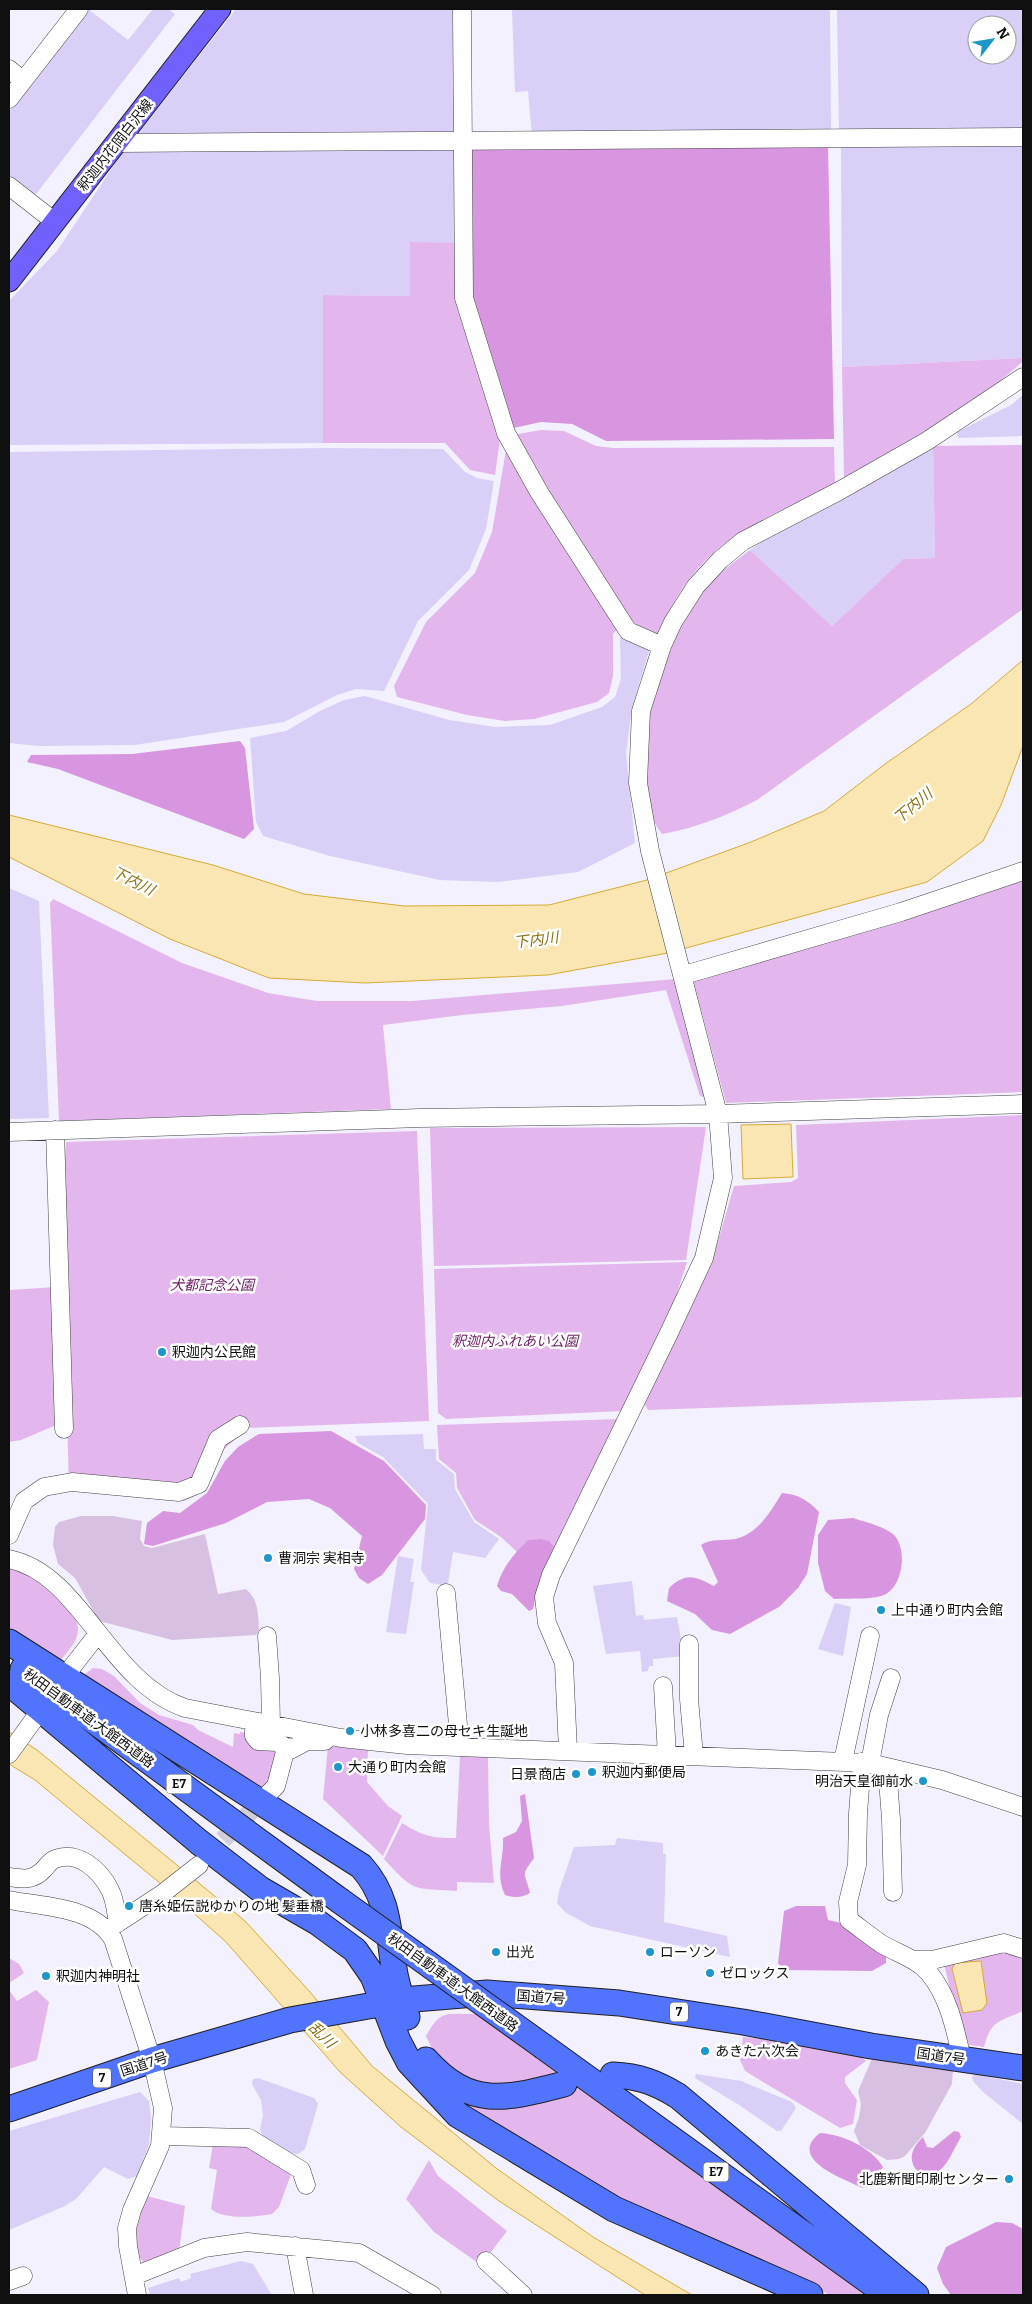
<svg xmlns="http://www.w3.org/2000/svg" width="1032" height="2304" viewBox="0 0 1032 2304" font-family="Bitter,'Noto Sans JP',serif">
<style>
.farmland{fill:#d9cff7;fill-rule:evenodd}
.green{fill:#e3b7ed}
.forest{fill:#d796df}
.cemetery{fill:#d8c0e3}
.water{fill:#fae6b2;stroke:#d6ac34}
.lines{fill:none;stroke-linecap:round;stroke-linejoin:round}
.minor-tunnel{stroke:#d1cfdb;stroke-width:18;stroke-dasharray:18 9;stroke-linecap:butt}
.minor-casing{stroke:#424242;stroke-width:19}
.major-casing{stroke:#202020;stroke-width:23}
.highway-casing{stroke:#202020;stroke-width:27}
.minor{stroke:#fff;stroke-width:18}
.major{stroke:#7161ff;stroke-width:21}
.highway{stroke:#5173fd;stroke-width:25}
.highway-bridge-casing{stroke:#202020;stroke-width:27;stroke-linecap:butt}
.highway-bridge{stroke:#5173fd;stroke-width:25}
.poi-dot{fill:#1d96c9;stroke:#fff;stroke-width:2}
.labels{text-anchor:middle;stroke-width:5;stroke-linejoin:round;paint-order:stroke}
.shield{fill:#fff;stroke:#575757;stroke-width:1}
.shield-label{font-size:12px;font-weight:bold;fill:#0f0f0f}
.street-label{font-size:14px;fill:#0f0f0f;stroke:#fff}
.park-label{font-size:14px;font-style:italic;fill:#6c1a61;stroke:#fff}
.poi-label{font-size:14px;fill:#0f0f0f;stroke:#fff;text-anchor:start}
.water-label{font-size:15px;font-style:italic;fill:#8b700f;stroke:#fff}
</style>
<rect width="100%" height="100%" fill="#f3f1ff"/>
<path class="farmland" d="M85,9h3l40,31 25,-31h15l7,5 -142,184 -24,-19v-72z
M236,9h217l2,126 -319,1z
M512,9h318l1,123 -299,4 -4,-45 -13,1z
M837,9h186v122l-184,2zM977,25h30v30h-30z
M1023,144v214l-181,9 -1,-221z
M455,148l2,95 -46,53 -88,-1v148l-314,2v-144l48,-50 67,-101z
M1023,395v41l-65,2 -1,-6 54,-27z
M933,446l2,112 -32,1 -71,67 -82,-76 14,-10 77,-39z
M324,448l119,1 22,23 12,6 17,3 -8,48 -17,41 -51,51 -34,70 -28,-2 -19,6 -53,27 -149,23 -96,1 -30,-3v-291z
M623,633l27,15 -18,59 -6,46 9,90 -57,29 -81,10 -57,-2 -110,-24 -67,-20 -7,-14 -6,-84 36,-7 34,-20 24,-11 21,-4 84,24 46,7 55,-2 52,-18 13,-10 6,-18 -1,-40z
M9,888l30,13 10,217 -40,1z
M423,1434l1,15h12v11l18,14 1,15 19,33 25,17 -14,19 -32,-6 -5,31 -6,2 -12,-2 -9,-13 7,-66 -45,-47 -25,-14 -3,-7z
M398,1556l16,3 -4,23h4l-8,52 -20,-2z
M632,1581l4,35 7,-1 1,5 33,-3 7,39 -31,3v7h-4l-1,5 -6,1 -2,-21 -34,3 -13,-68z
M835,1603l16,4 -8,49 -25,-7z
M617,1838l46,5v11h3l-2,68 63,14 3,21 -140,-31 -25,-14 -8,-9 2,-12 15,-44 41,-2z
M696,2074l45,7 51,21 4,6 -15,23h-4l-38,-26 -44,-27z
M975,2074l48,10v40l-40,-32 -10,-11 -1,-4z
M258,2078l56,20 4,6 -13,45 -7,5 -9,-1 -24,-13 -5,-10 3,-15 -2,-15 -9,-16 1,-5z
M140,2092l9,9 2,18 -2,25 -12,32 -9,3 -24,-12 -28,32 -11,7 -56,24v-99z
M241,2261l12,3 19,31h-122l-2,-7 31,-10 2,4 10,-4 -1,-4z"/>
<path class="green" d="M410,242l47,1 44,189 -6,43 -25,-5 -25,-27h-122v-148l87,1z
M1023,358v3c-51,48 -119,81 -179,117l-2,-111z
M541,430l23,1 32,15 17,2 221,-1 1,38c-41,19 -100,44 -131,77 -21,21 -34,47 -47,73l-27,-11 -118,-189z
M1023,445v164l-266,191c-31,16 -61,28 -95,34 -10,-12 -11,-23 -13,-38 -10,-63 6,-132 39,-186 16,-25 39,-43 62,-60l82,76 71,-67 32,-1 -2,-112z
M506,450l113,177 -6,7v42l-4,17 -12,9 -63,17 -29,2 -38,-6 -70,-18 -3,-11 32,-64 49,-49 17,-41z
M1023,879v213l-297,11 -34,-127z
M53,899l129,64 86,30 49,8h95l264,-22 31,119 -7,-2 -34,-106 -104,16 -100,9 -79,10 8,84 -332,12 -9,-218z
M1023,1115v282l-375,13 -5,-8 68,-137 23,-79 57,-4 7,-4 -2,-53z
M706,1127l-20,133 -252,6 -4,-138z
M417,1131l12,290 -181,7 -26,23 -11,28 -14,16 -13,6 -62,-11 -53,-4 -8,-270 5,-74z
M687,1262l-20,62 -44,87 -177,8 -8,-6 -4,-144z
M56,1287l5,136 -40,17 -12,2v-152z
M618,1419l-67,145 -18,3 -32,-30 -26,-17 -18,-32 -1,-15 -17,-14 -2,-34z
M9,1567c8,4 18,6 25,11 14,8 46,34 44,52 0,11 -11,22 -17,30l-52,-31z
M93,1668l9,1 12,7 26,27 19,12 34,10 5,5 35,17 1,-14 6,1v-2l5,1 3,10 30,7 -8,31 -8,9 -181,-113z
M328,1746l40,4 -1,32 21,24 14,10 -19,40 -60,-57z
M460,1756l28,1 1,67 5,59 -37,-1v9c-44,-3 -42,2 -73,-32l18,-36c21,13 29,15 54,15z
M1005,1947l18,6v58c-24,11 -32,9 -39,36l-21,-3 -19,-80z
M9,1958l10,6 5,9 -15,10z
M9,1990l8,11 19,-11 13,12 -12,58 -28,9z
M478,2014l80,60 -42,14 -52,-9 -31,-28 -7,-15c16,-29 21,-21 52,-22z
M743,2037l38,4 78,14 7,6 -21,16v6l12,17 -4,24 -13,4 -95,-57 -5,-11z
M578,2088l263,189 26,18h-37l-206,-93 -164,-97 -2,-10h111z
M241,2141l52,28 -14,38 -7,7c-16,3 -49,6 -61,-5l6,-39 -8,-2 4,-24z
M429,2160l9,16 69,55 -26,34 -47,-33 -28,-33z
M147,2196l38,10 -6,46 -31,14c-24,-17 -10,-47 -1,-70z"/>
<path class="forest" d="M828,147l6,292 -228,2 -34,-17 -31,-2 -32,7 -40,-133 1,-146z
M240,741l5,7 9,81 -10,10 -186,-70 -31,-7 4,-7 101,-1z
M331,1431l53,30 42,44 -1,14 -43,56 -14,9 -9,-6 -5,-9 8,-33 -32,-28 -21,-9 -42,3 -41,21 -73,23 -9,-2 3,-21 16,-12 17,2 27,-20 18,-32 13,-14 21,-13z
M782,1493c16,1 27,8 37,19l-12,62 -9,14 -19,19 -49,27 -18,-4 -17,-16 -28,-13 2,-13c17,-16 26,-12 45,-2l4,-4 -17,-37c10,-7 23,-4 34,-6 23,-5 36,-28 47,-46z
M853,1518c12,4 26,7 37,14 19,11 14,55 -6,63 -11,5 -38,3 -50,4l-9,-8 -7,-28v-28l10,-15z
M541,1539l8,2 5,6 -10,32 -7,11 -4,19 -4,2 -17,-17 -11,-3 -4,-5c6,-20 17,-32 31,-46z
M525,1794l9,64c-14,19 -9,14 -4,35 -8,5 -16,5 -25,2 -10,-20 -1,-36 -2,-57l13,-6 6,-11 -2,-25z
M796,1906h29l3,14 18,4 40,31v8l-14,8 -89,-1 -5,-7 6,-52z
M954,2131l5,1 2,5c-10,16 -15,36 -35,41 -18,-11 -19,-26 -3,-41l4,10 6,1z
M820,2133c22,1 52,15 63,34l-11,19 -9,2c-19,-9 -77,-29 -43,-55z
M996,2222l16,1 11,6v66h-72l-8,-11 -6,-16 9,-21z"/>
<path class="cemetery" d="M81,1516h32l29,5 -2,18 4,7 8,2 53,-14 13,60 28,-5c13,11 12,26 13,41l-3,5 -84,5 -73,-19 -24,-43 -17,-14 -5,-19 2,-18 4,-5z
M874,2054l79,14 -1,16 -27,49 -20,23 -6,3 -12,1 -27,-15 -6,-14 5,-14 2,-13 -3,-13z"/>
<path class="water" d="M1023,660v86l-22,59 -18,36 -56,41 -259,71 -120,22 -183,8 -96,-5 -99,-39 -161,-82v-42l204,50 91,29 100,12 145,-1 98,-25 104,-38 73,-31 61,-47 86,-60z
M791,1124l2,53 -50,2 -2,-54z
M9,1732l28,18 208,171 65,71 62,74 124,102 97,69 99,58h-47l-146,-94 -98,-74 -61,-55 -114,-130 -65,-58 -126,-104 -26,-16z
M981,1961l6,42 -5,7 -19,3 -11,-44 3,-6z"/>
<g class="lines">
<path class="minor-tunnel" d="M204,1859l63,-64"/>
<g class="minor-casing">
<path id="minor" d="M462,9l2,289 42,135 33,59 89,139 34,15
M9,69l14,12
M9,99l70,-90
M117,143l906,-6
M9,186l46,36
M684,975l217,-63 122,-41
M55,1130l9,299
M9,1132l411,-14 298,-4 305,-10
M9,1535l15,-34 20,-14 28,-5 107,10 20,-8 19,-45 22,-14
M9,1559c73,15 98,122 176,149l156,30 66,7 463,18 72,17 81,27
M446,1593l14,154
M267,1636l3,42 1,47
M689,1644v55l5,57
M72,1667l25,-32
M663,1686l4,69
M253,1721l1,15 4,5 19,1 13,8 17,-9h18
M568,1751l-4,-88 -17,-40 -3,-26 7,-22 117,-240 36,-77 19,-80 -5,-64 -68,-263 -12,-68 3,-72 21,-65 11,-24 23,-36 24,-26 23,-19 96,-50 88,-50 96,-64
M9,1754l26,-36
M843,1761l27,-125
M862,1762l-4,51 -1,52 -9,37 1,18c11,8 21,16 31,23 16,10 36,15 49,30 20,24 26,56 33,86
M870,1763l9,-48 12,-37
M887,1767l4,52 2,73
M267,1795l9,-9 10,-38
M9,1877c14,2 24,4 35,-8 3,-3 6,-8 11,-10 23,-9 45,11 55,31 5,9 6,23 8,33
M9,1900c34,7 84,6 104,39l39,121 11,48 -3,38 -28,64 -5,18 1,18 9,49
M110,1928l52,-34 37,-29
M914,1960h18l72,-17 19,6
M161,2136l88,2 52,32 5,15
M295,2246l9,49
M486,2261l37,34
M134,2276l70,-28 43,-6 112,11 73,42
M9,2281l14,-5"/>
</g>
<g class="major-casing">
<path id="major" d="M9,281l211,-272"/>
</g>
<g class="highway-casing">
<path id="highway" d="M9,1642l352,224c28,31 27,63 33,102 2,16 8,33 13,49
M23,1669l316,231
M9,1683l190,159 61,47 57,33 38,28 18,26 25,65 11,21 49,53 156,94 196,86
M544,2047l344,248
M426,2060c44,49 80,39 138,24
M613,2075c26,1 44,8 65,21l238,199
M9,2109l143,-49 138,-40 112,-20 85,-7 132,10 124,19 128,24 152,22"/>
</g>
<use href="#minor" class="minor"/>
<use href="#major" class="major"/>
<use href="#highway" class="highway"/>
<g class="highway-bridge-casing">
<path id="highway-bridge" d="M339,1900l205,147"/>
</g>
<use href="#highway-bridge" class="highway-bridge"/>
</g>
<g class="poi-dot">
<circle cx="162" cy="1352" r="5"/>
<circle cx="268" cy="1558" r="5"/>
<circle cx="881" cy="1610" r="5"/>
<circle cx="350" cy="1731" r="5"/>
<circle cx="338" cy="1767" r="5"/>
<circle cx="592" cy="1772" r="5"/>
<circle cx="576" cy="1774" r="5"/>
<circle cx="923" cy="1781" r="5"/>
<circle cx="129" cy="1906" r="5"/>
<circle cx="496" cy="1952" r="5"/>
<circle cx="650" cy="1952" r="5"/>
<circle cx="710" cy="1973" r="5"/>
<circle cx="46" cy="1976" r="5"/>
<circle cx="705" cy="2051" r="5"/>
<circle cx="1009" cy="2179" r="5"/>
</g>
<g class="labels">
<g class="shield">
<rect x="166.5" y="1774.5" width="25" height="19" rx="4"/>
<rect x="670" y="2002.5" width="18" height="19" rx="4"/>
<rect x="93" y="2068.5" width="18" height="19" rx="4"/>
<rect x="703.5" y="2162.5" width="25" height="19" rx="4"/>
</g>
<g class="shield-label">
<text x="179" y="1788">E7</text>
<text x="679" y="2016">7</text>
<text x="102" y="2082">7</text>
<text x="716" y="2176">E7</text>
</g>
<g class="street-label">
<text transform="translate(115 145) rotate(-52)" y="5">釈迦内花岡白沢線</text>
<text transform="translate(89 1718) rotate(36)" y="5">秋田自動車道;大館西道路</text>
<text transform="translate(453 1982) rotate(36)" y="5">秋田自動車道;大館西道路</text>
<text transform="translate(541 1997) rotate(4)" y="5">国道7号</text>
<text transform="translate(941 2056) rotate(8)" y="5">国道7号</text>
<text transform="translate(144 2064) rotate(-18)" y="5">国道7号</text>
</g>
<g class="park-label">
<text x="212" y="1290">犬都記念公園</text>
<text x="515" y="1346">釈迦内ふれあい公園</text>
</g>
<g class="poi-label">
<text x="172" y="1357">釈迦内公民館</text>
<text x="278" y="1563">曹洞宗 実相寺</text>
<text x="891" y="1615">上中通り町内会館</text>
<text x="360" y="1736">小林多喜二の母セキ生誕地</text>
<text x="348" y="1772">大通り町内会館</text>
<text x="602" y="1777">釈迦内郵便局</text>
<text x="566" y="1779" text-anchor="end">日景商店</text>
<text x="913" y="1786" text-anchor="end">明治天皇御前水</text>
<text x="139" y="1911">唐糸姫伝説ゆかりの地 髪垂橋</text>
<text x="506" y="1957">出光</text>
<text x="660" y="1957">ローソン</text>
<text x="720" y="1978">ゼロックス</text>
<text x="56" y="1981">釈迦内神明社</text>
<text x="715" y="2056">あきた六次会</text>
<text x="999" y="2184" text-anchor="end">北鹿新聞印刷センター</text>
</g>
<g class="water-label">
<text transform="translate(913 806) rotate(-40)" y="5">下内川</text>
<text transform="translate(133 881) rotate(27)" y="5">下内川</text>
<text transform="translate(536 940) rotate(-7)" y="5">下内川</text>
<text transform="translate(322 2035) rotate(44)" y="5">乱川</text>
</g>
</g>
<rect width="1032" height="2304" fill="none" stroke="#0f0f0f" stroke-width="20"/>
<g transform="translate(992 40) rotate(59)"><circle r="24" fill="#ffffff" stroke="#9f9f9f"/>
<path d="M0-4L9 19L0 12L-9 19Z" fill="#1d96c9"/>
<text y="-8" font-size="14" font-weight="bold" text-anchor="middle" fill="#0f0f0f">N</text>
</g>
</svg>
